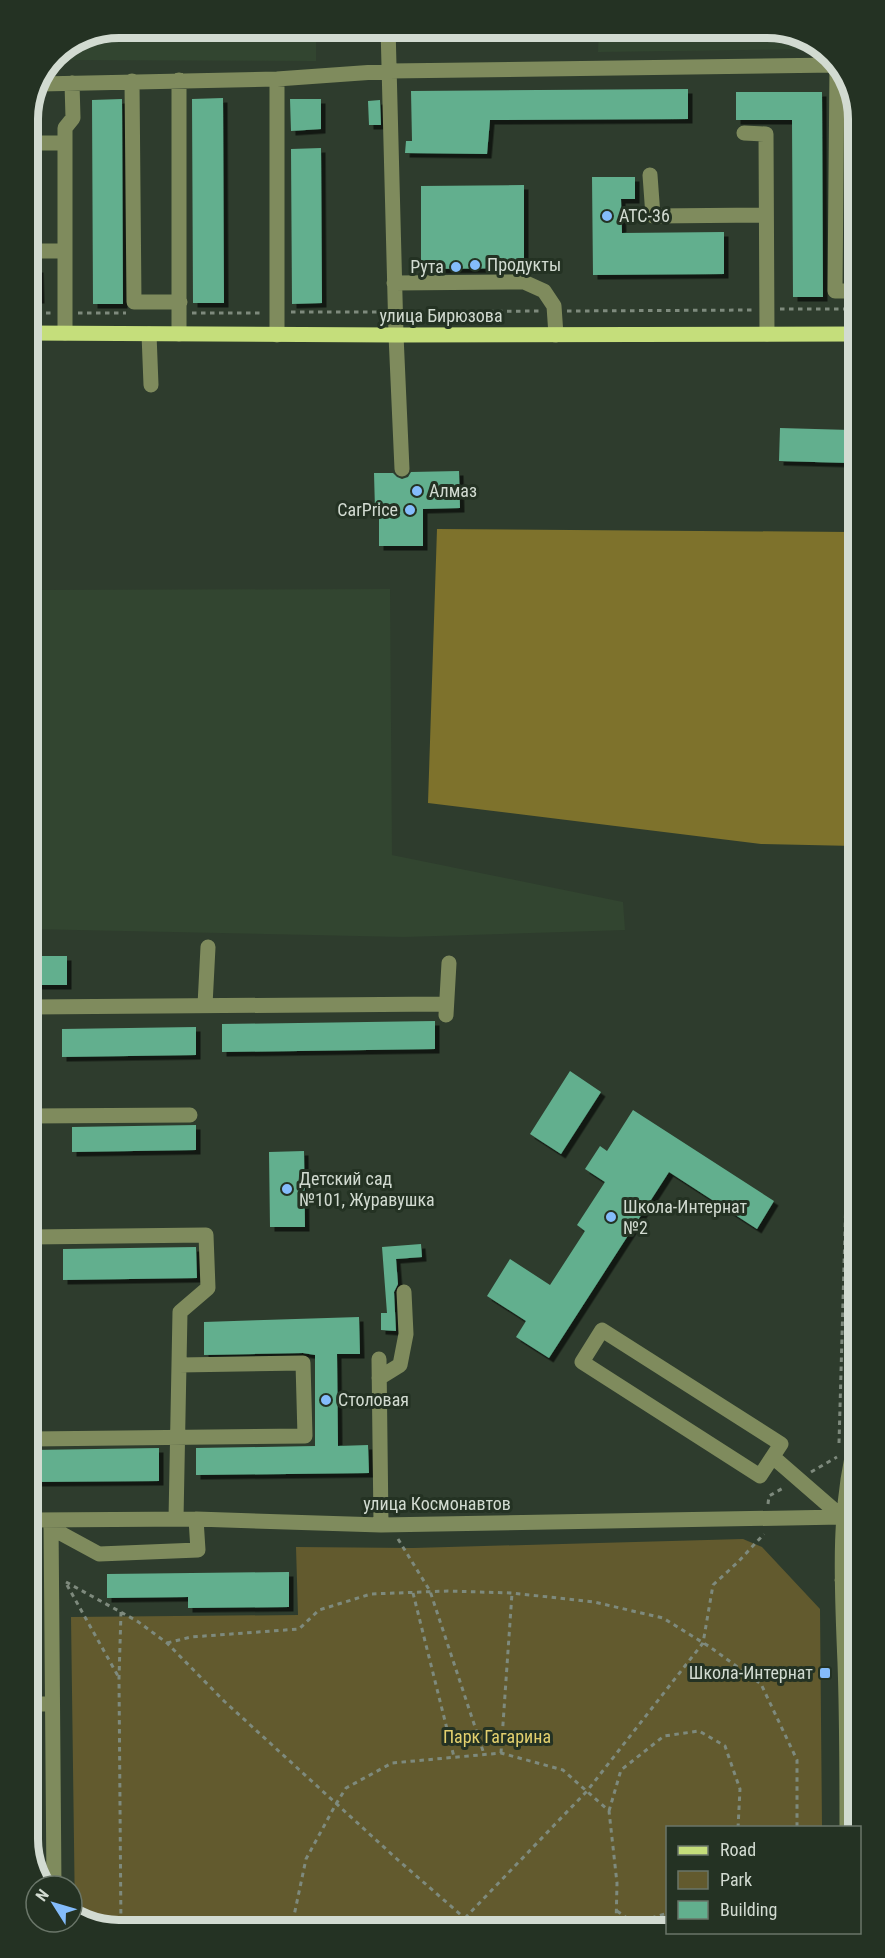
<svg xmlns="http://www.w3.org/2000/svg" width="885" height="1958" viewBox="0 0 885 1958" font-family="'Roboto Condensed',sans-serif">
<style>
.built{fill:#324530}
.green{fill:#625a2e}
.forest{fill:#7e722c}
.building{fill:#62af8e;filter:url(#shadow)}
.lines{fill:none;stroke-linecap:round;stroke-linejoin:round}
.path{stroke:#7e8a7d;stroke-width:3;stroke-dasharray:4.5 4.5;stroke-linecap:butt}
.minor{stroke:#7f8b5d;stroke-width:15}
.major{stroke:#c5de7b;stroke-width:15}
.poi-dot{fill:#84bcfb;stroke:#243223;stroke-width:2}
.labels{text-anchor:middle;stroke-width:6;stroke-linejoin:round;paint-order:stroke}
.poi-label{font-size:18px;fill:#d2dbd1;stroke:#243223;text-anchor:start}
.street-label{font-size:18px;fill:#d2dbd1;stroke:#243223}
.park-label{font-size:18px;fill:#e3d06e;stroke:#243223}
.rim{fill:none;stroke:#d2dbd1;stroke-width:8}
</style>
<defs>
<filter id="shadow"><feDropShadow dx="4.5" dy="4.5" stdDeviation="0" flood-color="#0009"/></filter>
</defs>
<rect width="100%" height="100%" fill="#2e3c2d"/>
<path class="built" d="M119,27h197v34l-265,-1 3,-6z
M599,27h174l49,19 3,3 -227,3z
M390,589l2,266 231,47 2,28 -221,7 -375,-8 -1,-339z"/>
<path class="green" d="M743,1539l19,8 58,62 2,218 -154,1 -1,99 -555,4 -37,-14 -4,-300 227,-2 -2,-68 117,1z"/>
<path class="forest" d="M854,411l1,435 -94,-2 -333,-41 9,-274 413,3z"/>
<path class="building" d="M688,89v30l-198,1 -3,34 -82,-1 1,-12h6l-1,-50z
M736,92h86l1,205h-30l-1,-177h-56z
M223,98l1,205h-31l-1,-204z
M122,99l1,205h-30l-1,-204z
M290,99h31v30l-30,2z
M380,100l1,25h-12l-1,-24z
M321,148l1,155 -30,1 -1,-155z
M592,177h43v22h-14l1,34 102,-1v42l-131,1z
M524,185v83l-103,1v-83z
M28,268h11l1,31h-12z
M780,428l70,2 -1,33 -70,-2z
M459,471l1,37 -37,1v37h-44v-36h-4l-1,-37h19l4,4 5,2 6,-2 3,-5z
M29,956h38v29h-37z
M435,1021v28l-213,3v-28z
M196,1027v28l-134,2v-28z
M570,1071l31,21 -40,62 -31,-20z
M633,1110l141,91 -17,28 -88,-57 -120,186 -33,-21 10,-16 -39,-25 23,-37 40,26 35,-54 -8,-6 28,-43 -20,-13 15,-23 7,5z
M196,1125v25l-124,2v-25z
M304,1151l1,76h-35l-1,-75z
M421,1244l1,13 -26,2 2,25 -4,8 2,39 -15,-1v-17h6l-5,-66z
M196,1247l1,31 -134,2v-31z
M359,1317l1,37h-23l1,92 30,-1 1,28 -173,2v-27l119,-2v-91l-12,-2 -99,2v-33z
M159,1448v33l-126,1v-32z
M289,1572v35l-101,1v-11l-81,1v-24z"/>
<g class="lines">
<path class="path" d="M780,309h74
M567,311l186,-1
M291,312h90
M408,312l132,-1
M28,313h23
M78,313h48
M192,313h72
M839,1443l16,-565
M811,1472l26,-15
M768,1504l1,-8 16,-9
M398,1539l32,52 54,163
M66,1582l71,39 30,22 57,58 174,159 78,68
M67,1585l51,91
M413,1593l41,164
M121,1612l-2,66 2,253
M167,1643l24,-6 108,-8 20,-19 52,-16 77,-3 64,2 82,9 69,16 47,29 51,37 36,76v68
M501,1753l11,-160
M609,1811l12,-41 43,-34 35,-5 26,15 15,43 -2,39
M617,1911l23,16
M465,1918l122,-127 116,-148 10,-58 25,-23 26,-28
M634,1923l34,-10
M291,1930l15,-71 30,-55 10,-16 46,-25 109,-10 62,17 46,41 8,72 -1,44"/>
<path class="minor" d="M388,27l8,308 6,134
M837,66l-2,225h19
M179,80v254
M132,81l2,221h46
M40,84l237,-5 112,-8 447,-6
M744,133l22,1 1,200
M27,143h38
M650,175l3,41 113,-1
M28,251h37
M394,283l130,-1 20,9 10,15 2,29
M65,333v-205l8,-10 -1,-35
M149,334l2,51
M277,335v-256
M205,1005l3,-58
M30,1007l415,-3
M446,1015l3,-52
M30,1081l1,-74
M30,1116l160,-1
M30,1237l176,-2 2,53 -28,24 -4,207
M602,1330l179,114 -21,32 -178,-114z
M379,1359l2,166
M379,1378l21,-13 6,-31 -2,-42
M31,1439l274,-3 -2,-73 -124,2
M773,1457l69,60
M31,1520l165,-1 185,6 461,-8
M51,1520l3,366
M51,1528l48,26 99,-4 -2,-31
M842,1580l15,-1
M32,1704h20
M847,1828c0,-55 0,-110 -2,-165 -3,-76 -8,-152 12,-227"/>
<path class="major" d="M28,333l368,2 458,-1"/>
</g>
<g class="poi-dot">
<circle cx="607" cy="216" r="6"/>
<circle cx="475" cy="265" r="6"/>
<circle cx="456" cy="267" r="6"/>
<circle cx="417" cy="491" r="6"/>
<circle cx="410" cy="510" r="6"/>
<circle cx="287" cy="1189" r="6"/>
<circle cx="611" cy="1217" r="6"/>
<circle cx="326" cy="1400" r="6"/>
<rect x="819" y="1667" width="12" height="12" rx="3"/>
</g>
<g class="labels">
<g class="poi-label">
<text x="619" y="222">АТС-36</text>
<text x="487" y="271">Продукты</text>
<text x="444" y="273" text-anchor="end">Рута</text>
<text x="429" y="497">Алмаз</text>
<text x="398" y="516" text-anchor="end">CarPrice</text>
<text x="299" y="1185">Детский сад<tspan x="299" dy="21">№101, Журавушка</tspan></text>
<text x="623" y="1213">Школа-Интернат<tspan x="623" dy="21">№2</tspan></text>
<text x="338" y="1406">Столовая</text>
<text x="813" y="1679" text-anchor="end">Школа-Интернат</text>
</g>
<g class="street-label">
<text x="441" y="322">улица Бирюзова</text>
<text x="437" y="1510">улица Космонавтов</text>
</g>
<g class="park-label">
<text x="497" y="1743">Парк Гагарина</text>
</g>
</g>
<path d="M0 0H885V1958H0ZM119 38H767A81 81 0 0 1 848 119V1839A81 81 0 0 1 767 1920H119A81 81 0 0 1 38 1839V119A81 81 0 0 1 119 38Z" fill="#243223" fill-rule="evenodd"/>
<path class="rim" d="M119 38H767A81 81 0 0 1 848 119V1839A81 81 0 0 1 767 1920H119A81 81 0 0 1 38 1839V119A81 81 0 0 1 119 38Z"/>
<rect x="666" y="1826" width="195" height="108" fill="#243223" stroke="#6a7669" stroke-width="1.5"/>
<rect x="678" y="1846" width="30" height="9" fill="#c5de7b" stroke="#6a7669" stroke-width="1.5"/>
<text x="720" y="1856" font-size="18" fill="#d2dbd1">Road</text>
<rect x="678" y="1871" width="30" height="18" fill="#625a2e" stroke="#6a7669" stroke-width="1.5"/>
<text x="720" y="1886" font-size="18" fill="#d2dbd1">Park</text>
<rect x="678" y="1901" width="30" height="18" fill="#62af8e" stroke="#6a7669" stroke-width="1.5"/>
<text x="720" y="1916" font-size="18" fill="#d2dbd1">Building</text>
<g transform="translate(54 1904) rotate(307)"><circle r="28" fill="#243223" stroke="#6a7669" stroke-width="1.5"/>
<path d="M0-4.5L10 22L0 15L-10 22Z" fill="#84bcfb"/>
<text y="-9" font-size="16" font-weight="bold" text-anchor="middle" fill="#d2dbd1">N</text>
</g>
</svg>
